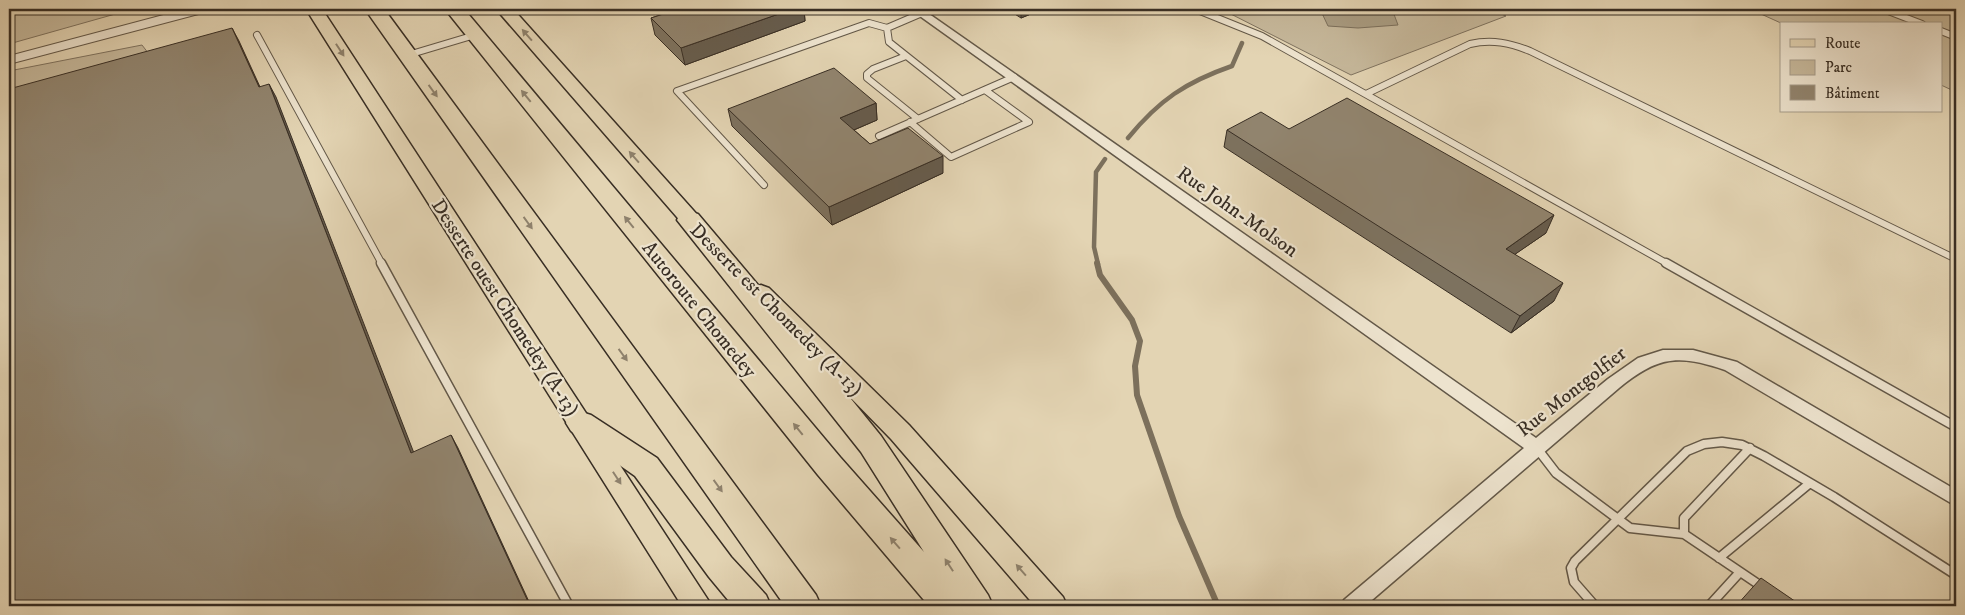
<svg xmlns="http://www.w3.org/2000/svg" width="1965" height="615" viewBox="0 0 1965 615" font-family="'IM FELL DW Pica',serif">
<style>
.green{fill:#c6b89b;stroke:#7f7360}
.water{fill:#a99c82;stroke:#7c705c}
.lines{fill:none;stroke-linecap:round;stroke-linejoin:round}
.stream-far1{stroke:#7c705c;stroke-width:4.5}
.stream{stroke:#7c705c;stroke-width:6}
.service-far1-casing{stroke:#635848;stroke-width:8}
.service-casing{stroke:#635848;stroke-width:11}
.minor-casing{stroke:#635848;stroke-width:3}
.tertiary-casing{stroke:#635848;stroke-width:2}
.primary-casing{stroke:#382e24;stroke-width:3}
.motorway-casing{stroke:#382e24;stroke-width:3}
.service-far1{stroke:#ede3ce;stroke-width:6}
.service{stroke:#ede3ce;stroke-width:8}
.minor{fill:#ede3ce;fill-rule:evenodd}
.tertiary{fill:#ede3ce;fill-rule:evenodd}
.primary{fill:#e3d4b3;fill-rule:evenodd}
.motorway{fill:#e3d4b3;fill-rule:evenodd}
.wall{fill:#7d725f;stroke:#382e24}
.shaded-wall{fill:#665c4d;stroke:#382e24}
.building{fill:#91846e;stroke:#382e24}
.oneway{fill:#8e816c}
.labels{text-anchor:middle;stroke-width:4.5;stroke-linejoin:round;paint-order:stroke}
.street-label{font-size:20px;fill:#382e24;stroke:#ede3ce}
</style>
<rect width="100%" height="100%" fill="#e3d4b3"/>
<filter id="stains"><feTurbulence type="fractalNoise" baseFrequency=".004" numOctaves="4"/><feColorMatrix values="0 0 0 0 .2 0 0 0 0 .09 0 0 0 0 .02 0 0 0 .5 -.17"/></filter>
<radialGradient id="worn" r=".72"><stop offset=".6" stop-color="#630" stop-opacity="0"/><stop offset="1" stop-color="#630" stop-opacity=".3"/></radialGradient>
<path class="green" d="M9,9h124l-124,35v-25l3,-2 -3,-2z
M1221,9h269l16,7 -155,59z
M1750,9h206v83l-15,-7v-61h-158z
M142,45l10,13 -143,42v-29z"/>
<path class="water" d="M1320,9h72l6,16 -40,3 -30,-2z"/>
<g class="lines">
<path class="stream-far1" d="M1128,138c31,-38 58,-56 104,-72l10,-23
M1098,264l-4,-17 2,-75 9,-13"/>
<path class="stream" d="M1097,263l3,12 32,45 8,21 -5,25 2,29 42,121 39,90"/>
<g class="service-far1-casing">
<path id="service-far1" d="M1195,9l67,27 406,228
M1883,9l39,15
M887,28l35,-15
M1941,31l15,6
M257,35l125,229
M408,55l67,-20
M906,56l-33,13 -6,5v4l51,41
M1366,94l104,-50c22,-5 40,-1 60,7l426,208
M910,122l41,35 78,-35 -44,-32
M879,136l135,-59
M764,185l-87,-94 192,-68 18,5 2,14 73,58"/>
</g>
<g class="service-casing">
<path id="service" d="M381,263l188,343
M1666,263l290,164
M1536,447l20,26 74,55 54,6 80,54
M1684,534v-16l66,-70
M1719,558l91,-75
M1595,606l-21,-24 -3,-14 4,-7 112,-110 17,-7 18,-2 20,3 22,11 70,41 122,78
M1709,606l31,-34"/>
</g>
<g class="minor-casing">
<path id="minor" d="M910,9h12l614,429 72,-59 30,-21 25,-8h30l44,12 219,128v16l-231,-136c-47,-16 -67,-14 -106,18l-254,218h-23l2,-6 180,-152z"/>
</g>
<g class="tertiary-casing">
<path id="tertiary" d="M186,9h22l-2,3 -197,52v-8z"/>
</g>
<g class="primary-casing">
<path id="primary" d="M306,9h16l390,597h-30z
M496,9h17l197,220 3,5 -3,5 -7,2 -7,-2z
M761,285l8,3 140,137 154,172 4,9h-32l-144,-167 -138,-141 -3,-5 3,-5z"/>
</g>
<g class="motorway-casing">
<path id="motorway" d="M365,9h19l432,586 5,11h-36z
M445,9h19l376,448 84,95 -63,-100 -184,-232 3,-6 9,-2 9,2 82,97 101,125 107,159 5,11h-64l-111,-131z
M581,412l10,3 66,43 74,99 35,38 5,11h-38l-24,-29 -74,-101 -64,-45 -5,-8 5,-8z"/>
</g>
<use href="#service-far1" class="service-far1"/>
<use href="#service" class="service"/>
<use href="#minor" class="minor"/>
<use href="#tertiary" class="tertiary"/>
<use href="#primary" class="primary"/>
<use href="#motorway" class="motorway"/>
</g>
<path class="wall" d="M679,9h125l1,12 -120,44 -30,-30 -4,-17z
M1007,9h36l-22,9z
M876,103l1,17 -23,10 16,14 73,29 -111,52 -100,-99 -4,-17z
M1289,129l257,104 -31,21 39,47 -43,32 -287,-186 3,-17z"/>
<path class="shaded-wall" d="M613,9h12l-11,3z
M793,9h11l1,12 -120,44 -4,-17z
M1021,9h22l-22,9z
M232,28l7,13 27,59 -7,-13z
M269,84l7,13 143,369 -8,-13z
M876,103l1,17 -35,15 -2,-17z
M943,156v17l-111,52 -3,-18z
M1554,215l-8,18 -48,33 8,-17z
M1563,283l-9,18 -43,32 9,-17z
M451,435l7,13 73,158h-1z"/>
<path class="building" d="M679,9h114l-112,39 -30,-30z
M232,28l27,59 10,-3 142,369 40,-18 79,171h-521v-517z
M834,68l42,35 -36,15 30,26 38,-16 35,28 -114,51 -101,-98z
M1347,98l207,117 -48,34 57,34 -43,33 -293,-186 34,-18 28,17z
M1761,578l41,28h-66z"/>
<defs><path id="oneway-solid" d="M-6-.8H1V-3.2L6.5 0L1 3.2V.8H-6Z" transform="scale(1.25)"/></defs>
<g class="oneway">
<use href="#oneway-solid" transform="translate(527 35) rotate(-131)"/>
<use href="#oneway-solid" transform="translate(340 50) rotate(57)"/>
<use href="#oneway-solid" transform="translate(433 91) rotate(54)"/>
<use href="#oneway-solid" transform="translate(526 96) rotate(-129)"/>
<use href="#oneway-solid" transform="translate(634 157) rotate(-131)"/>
<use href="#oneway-solid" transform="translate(629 222) rotate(-129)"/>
<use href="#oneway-solid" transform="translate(528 223) rotate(54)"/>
<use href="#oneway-solid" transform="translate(623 355) rotate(54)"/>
<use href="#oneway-solid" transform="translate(798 429) rotate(-129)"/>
<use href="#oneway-solid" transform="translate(617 478) rotate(57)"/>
<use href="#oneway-solid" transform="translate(718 486) rotate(54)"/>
<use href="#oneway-solid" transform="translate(895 543) rotate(-131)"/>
<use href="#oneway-solid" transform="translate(949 565) rotate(-123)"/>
<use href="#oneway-solid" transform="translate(1021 570) rotate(-131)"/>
</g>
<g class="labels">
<g class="street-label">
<text transform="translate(1238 211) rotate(35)" y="7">Rue John-Molson</text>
<text transform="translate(506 307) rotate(57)" y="7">Desserte ouest Chomedey (A-13)</text>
<text transform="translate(700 309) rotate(51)" y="7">Autoroute Chomedey</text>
<text transform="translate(777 309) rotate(45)" y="7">Desserte est Chomedey (A-13)</text>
<text transform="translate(1571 391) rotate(-38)" y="7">Rue Montgolfier</text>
</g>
</g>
<rect width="1965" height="615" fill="none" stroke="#e3d4b3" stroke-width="30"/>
<rect x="10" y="10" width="1945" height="595" fill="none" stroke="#382e24" stroke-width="2.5"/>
<rect x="15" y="15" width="1935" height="585" fill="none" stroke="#382e24"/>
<rect x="1780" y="22" width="162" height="90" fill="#ede3ce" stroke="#a59b8a"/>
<rect x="1790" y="39" width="25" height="8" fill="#e3d4b3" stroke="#a59b8a"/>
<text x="1825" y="48" font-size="15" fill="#382e24">Route</text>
<rect x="1790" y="60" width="25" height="15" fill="#c6b89b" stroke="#a59b8a"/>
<text x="1825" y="72" font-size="15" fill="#382e24">Parc</text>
<rect x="1790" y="85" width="25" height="15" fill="#91846e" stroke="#a59b8a"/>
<text x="1825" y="98" font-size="15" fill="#382e24">Bâtiment</text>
<rect width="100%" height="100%" filter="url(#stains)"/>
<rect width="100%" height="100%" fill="url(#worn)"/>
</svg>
